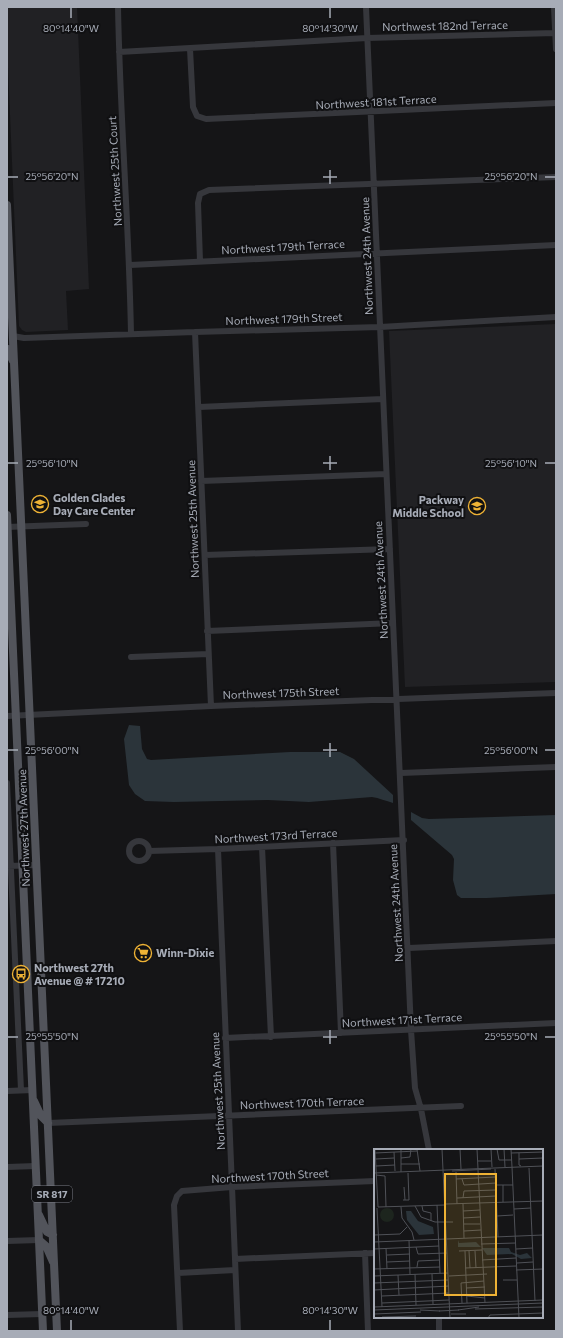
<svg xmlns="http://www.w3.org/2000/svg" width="563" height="1338" viewBox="0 0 563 1338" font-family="Commissioner,sans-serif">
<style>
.built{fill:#212124}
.water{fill:#2b343a}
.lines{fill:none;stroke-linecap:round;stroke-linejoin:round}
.minor{stroke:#36373c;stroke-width:6}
.major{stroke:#52545b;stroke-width:8}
.ticks{fill:none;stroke:#a7acb7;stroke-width:1.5}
.labels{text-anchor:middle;stroke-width:4;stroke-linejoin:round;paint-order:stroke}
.shield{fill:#101012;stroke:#7a7d86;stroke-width:1}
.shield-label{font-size:10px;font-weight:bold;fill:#a7acb7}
.street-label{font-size:11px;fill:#a7acb7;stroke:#101012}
.poi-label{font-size:11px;font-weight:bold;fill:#a7acb7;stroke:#101012;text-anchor:start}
.inset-road{fill:none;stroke:#4f5157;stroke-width:1}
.view{fill:#eeb235;fill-opacity:0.15;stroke:#eeb235;stroke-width:2}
.inset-edge{fill:none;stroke:#a7acb7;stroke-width:2}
.ticks-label{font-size:10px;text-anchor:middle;fill:#a7acb7;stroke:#101012;stroke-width:4;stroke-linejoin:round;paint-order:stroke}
</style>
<rect width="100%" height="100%" fill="#151517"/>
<path class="built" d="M7,7h70l12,282 -23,2 2,39 -42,2 -4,-2 -3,-4 -12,-282z
M556,324v358l-151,5 -16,-356z"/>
<path class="water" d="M129,725l11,1 2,23 5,10 4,1 139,-8h50l14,7 39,36v8c-7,-2 -14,-5 -21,-6l-63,5 -41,-2 -94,2 -29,-1 -10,-7 -6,-9 -5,-46z
M411,812l11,6 7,1 127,-4v79l-69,4h-26l-4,-3 -4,-15 1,-21 -2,-4 -41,-35z"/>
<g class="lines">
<path class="minor" d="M118,7c2,109 11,218 13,327
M366,7l45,1023 4,58 6,21 8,41
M554,7l2,42
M190,49l3,58 4,9 9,3 350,-16
M119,52l248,-14 188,-5
M200,261l-2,-58 2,-9 9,-4 347,-13
M130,265l426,-20
M195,332l16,374
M13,336l11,2 171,-6 185,-5 176,-10
M199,407l184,-8
M201,481l185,-7
M7,527l79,-3
M205,555l185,-6
M207,631l186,-8
M131,657l77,-3
M7,716l204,-10 345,-13
M401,773l155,-6
M7,783l14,307
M129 851a10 10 0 1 1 20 0a10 10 0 1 1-20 0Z
M333,843l8,190
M262,847l9,190
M218,849l20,482
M149,851l69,-2 186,-9
M9,866l28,-1
M409,948l147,-7
M225,1038l331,-15
M7,1091l26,-1
M48,1123l413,-17
M7,1167l29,-1
M7,1241l32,-1
M365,1253l3,78
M235,1259l140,-6
M178,1273l57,-3
M7,1315l35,-1
M439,1317v14
M180,1331l-6,-126 3,-9 5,-5 50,-4 143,-6"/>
<path class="major" d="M7,205l50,1126
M7,349l6,12
M7,515l36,816
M34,1101l7,15 7,7
M39,1215l8,17 6,3
M39,1240l7,6 7,16"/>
</g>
<path class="ticks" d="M71,8v10M330,8v10M330,170v14M8,177h10M323,177h14M545,177h10M330,456v14M8,463h10M323,463h14M545,463h10M330,743v14M8,750h10M323,750h14M545,750h10M330,1030v14M8,1037h10M323,1037h14M545,1037h10M71,1320v10M330,1320v10"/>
<defs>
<g id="school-ring" transform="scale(0.9)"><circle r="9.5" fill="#101012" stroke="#eeb235" stroke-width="1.5"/><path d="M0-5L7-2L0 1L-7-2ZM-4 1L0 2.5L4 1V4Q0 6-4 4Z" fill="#eeb235"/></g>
<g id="supermarket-ring" transform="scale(0.9)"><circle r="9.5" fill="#101012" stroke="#eeb235" stroke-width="1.5"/><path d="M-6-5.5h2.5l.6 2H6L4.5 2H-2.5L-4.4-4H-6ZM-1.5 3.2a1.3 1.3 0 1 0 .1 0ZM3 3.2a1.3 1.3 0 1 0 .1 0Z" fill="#eeb235"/></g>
<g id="bus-ring" transform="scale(0.9)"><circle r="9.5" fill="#101012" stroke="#eeb235" stroke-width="1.5"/><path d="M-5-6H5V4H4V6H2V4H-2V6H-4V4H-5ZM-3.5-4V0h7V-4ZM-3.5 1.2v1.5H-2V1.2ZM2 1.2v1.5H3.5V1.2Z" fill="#eeb235"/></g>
</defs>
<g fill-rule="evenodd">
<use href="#school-ring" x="40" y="504"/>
<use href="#school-ring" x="477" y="506"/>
<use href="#supermarket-ring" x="143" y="953"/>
<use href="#bus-ring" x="21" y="974"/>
</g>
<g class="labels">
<rect class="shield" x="32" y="1186" width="40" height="16" rx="3"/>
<g class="shield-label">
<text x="52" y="1198">SR 817</text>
</g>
<g class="street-label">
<text transform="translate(445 26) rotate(-1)" y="4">Northwest 182nd Terrace</text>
<text transform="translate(376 102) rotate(-3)" y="4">Northwest 181st Terrace</text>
<text transform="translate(115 171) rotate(-93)" y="4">Northwest 25th Court</text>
<text transform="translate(283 247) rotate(-3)" y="4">Northwest 179th Terrace</text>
<text transform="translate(367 256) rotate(-92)" y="4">Northwest 24th Avenue</text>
<text transform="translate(284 319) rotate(-2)" y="4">Northwest 179th Street</text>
<text transform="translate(193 519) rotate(-92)" y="4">Northwest 25th Avenue</text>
<text transform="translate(381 580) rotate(-93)" y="4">Northwest 24th Avenue</text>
<text transform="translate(281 693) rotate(-2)" y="4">Northwest 175th Street</text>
<text transform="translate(24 828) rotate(-92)" y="4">Northwest 27th Avenue</text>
<text transform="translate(276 836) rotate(-3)" y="4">Northwest 173rd Terrace</text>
<text transform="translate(396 903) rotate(-93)" y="4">Northwest 24th Avenue</text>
<text transform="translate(402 1020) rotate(-3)" y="4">Northwest 171st Terrace</text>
<text transform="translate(218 1091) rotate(-93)" y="4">Northwest 25th Avenue</text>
<text transform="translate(302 1103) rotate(-2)" y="4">Northwest 170th Terrace</text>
<text transform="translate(270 1176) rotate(-3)" y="4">Northwest 170th Street</text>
</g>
<g class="poi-label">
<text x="53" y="502">Golden Glades<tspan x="53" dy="13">Day Care Center</tspan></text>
<text x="464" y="504" text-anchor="end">Packway<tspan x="464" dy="13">Middle School</tspan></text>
<text x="156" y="957">Winn-Dixie</text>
<text x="34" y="972">Northwest 27th<tspan x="34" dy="13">Avenue @ # 17210</tspan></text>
</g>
</g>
<g transform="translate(374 1149)">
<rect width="169" height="169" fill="#151517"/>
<path d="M6 66a7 7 0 1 1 14 0a7 7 0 1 1-14 0Z" fill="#1d251e"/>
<path d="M32,62h5l7,10 15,6 1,7 -15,1 -12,-15zM84,91l1,3 17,-1 5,5h-23zM108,99h27l2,4 9,3 7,-2 5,5 -11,1 -9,-5 -25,1z" fill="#2b343a"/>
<path class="inset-road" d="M1,0l3,58M27,0v23M43,0l3,22M68,0l8,169M86,0l1,20M103,0l1,20M117,0l1,18M123,0l2,11h13M130,0l1,18M137,0l1,18M20,3l1,19M1,4l42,-2M137,4l32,-1M145,4v12l2,1M27,9l9,-1 1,-8M2,10l18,-1M145,10l24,-1M104,12h13M27,15h19M2,17l19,-1M138,18l7,151M155,19l6,133M121,20l3,68M104,21l7,133M78,22l39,-2M82,23l1,32M0,24l169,-7M2,26l9,1 1,31M82,30l39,-2M88,30l2,6 32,-2M122,36h17M129,36v17M30,38l1,13M83,49l39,-2M89,49l1,-7 32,-1M29,51h6l-1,-27M72,55l97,-3M89,55l1,34M63,56l3,68M41,57l6,11 14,5h18M48,57l1,5 8,2v8M4,58l67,-2M27,58l1,11 10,14 2,8M3,59l5,99M140,60l17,-1M89,62l17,-1M123,67l16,-1M89,69l17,-1M90,75h16M90,82l17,-1M0,86l26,-1 7,-7M35,91l1,34M0,93l169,-7M107,95l35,-1M42,98l2,7 29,-1M12,99l1,21M0,100l65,-3M142,100l17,-1M85,102l23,-1M91,102l2,52M95,102l1,17M101,102l1,17M13,106l23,-1M108,111l34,-2M13,113l23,-1M143,114l16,-1M43,118l1,-6 22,-1M91,119l51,-2M0,120l66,-2M142,121l27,-1M41,125l1,31M58,125l1,30M24,126l1,20M0,127l74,-3M75,127l38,-2M129,131h14M0,134l74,-3M92,139l19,-1M0,141l75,-4M8,147l67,-3M93,147l18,2M8,154l67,-3M88,154l-1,-20 23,-2M0,158l169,-7M101,160l68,-2M0,161l169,-7M46,161l20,1M84,161l21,-3M65,162l20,-1M0,165l47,-2M77,165h15M8,168l34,-1M114,169l2,-3 53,-2"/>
<path class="view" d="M71,25h51v121h-51z"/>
<rect width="169" height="169" class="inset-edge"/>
</g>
<g class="ticks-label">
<text x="71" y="32">80°14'40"W</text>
<text x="330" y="32">80°14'30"W</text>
<text x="52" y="180">25°56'20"N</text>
<text x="511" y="180">25°56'20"N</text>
<text x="52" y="467">25°56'10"N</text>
<text x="511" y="467">25°56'10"N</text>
<text x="52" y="754">25°56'00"N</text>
<text x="511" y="754">25°56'00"N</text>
<text x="52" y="1040">25°55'50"N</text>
<text x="511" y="1040">25°55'50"N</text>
<text x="71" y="1314">80°14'40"W</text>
<text x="330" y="1314">80°14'30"W</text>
</g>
<rect width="563" height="1338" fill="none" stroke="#a7acb7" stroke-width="16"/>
</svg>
